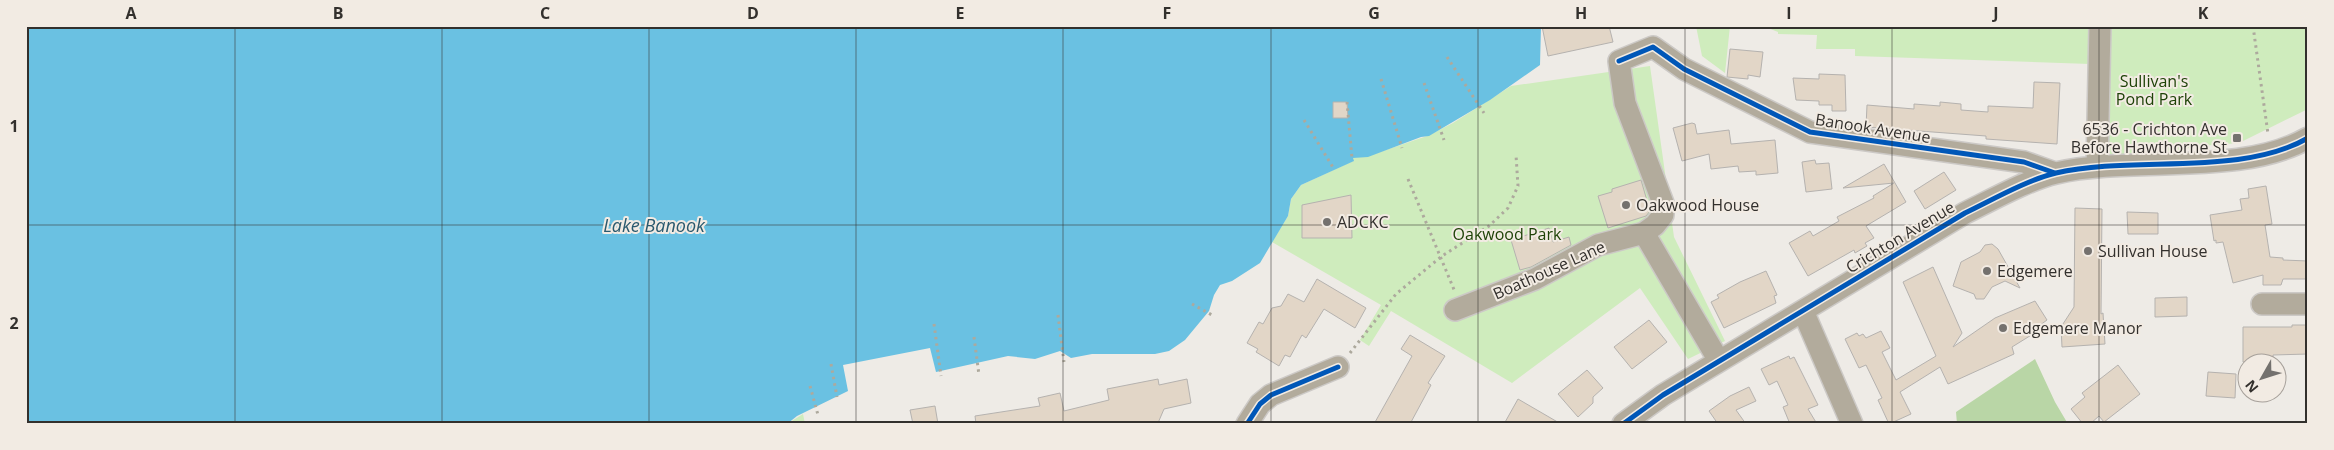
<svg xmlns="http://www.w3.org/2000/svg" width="2334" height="450" viewBox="0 0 2334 450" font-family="'Open Sans',sans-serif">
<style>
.green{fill:#cfecbd}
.forest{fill:#b9d6a6}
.water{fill:#6ac1e2}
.building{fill:#e2d6c7;stroke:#b5b2af}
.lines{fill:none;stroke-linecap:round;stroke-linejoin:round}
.minor-casing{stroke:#ccc9c6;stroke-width:24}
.path{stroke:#ada99d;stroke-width:3;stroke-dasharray:2.5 4;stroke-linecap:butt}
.minor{stroke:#b2ab9c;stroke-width:21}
.cycleway-casing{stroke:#f2ebe3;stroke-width:8}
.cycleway{stroke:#0057b8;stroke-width:5}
.grid{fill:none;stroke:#33302d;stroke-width:1;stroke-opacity:0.55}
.poi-dot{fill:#74716e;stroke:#f2ebe3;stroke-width:2}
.labels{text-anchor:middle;stroke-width:4;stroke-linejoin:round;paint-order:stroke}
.park-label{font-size:16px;fill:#1e4207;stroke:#f2ebe3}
.street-label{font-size:16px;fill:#33302d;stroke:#f2ebe3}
.poi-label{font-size:16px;fill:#33302d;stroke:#f2ebe3;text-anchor:start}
.water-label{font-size:18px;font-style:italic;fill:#29596e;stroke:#f2ebe3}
.neatline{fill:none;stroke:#33302d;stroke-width:2}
.grid-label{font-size:16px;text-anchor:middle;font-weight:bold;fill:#33302d}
</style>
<rect width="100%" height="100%" fill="#eeebe6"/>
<path class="green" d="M1696,26h34l-5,47 -23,-17z
M1763,26h545v83l-69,34 -39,3 -112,20 2,-102 -235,-8v-7h-39l1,-14 -39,-1v-2z
M1650,66l24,171 51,104 -37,18 -48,-71 -128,95 -121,-72 -22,35 -9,-6 21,-35 -109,-63 16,-26 3,-17 10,-14 52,-24 -1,-3 19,-3 56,-19 26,-13 58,-37z
M803,414l2,10h-18z"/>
<path class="forest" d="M2035,359l20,43 13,22h-111l-1,-12z"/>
<path class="water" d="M26,26h1515l-1,39 -50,35 -61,36 -8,1 -53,20 -15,1 1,3 -53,24 -10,14 -3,17 -28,47 -28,18 -12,4 -6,10 -5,16 -24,29 -16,11 -14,3h-63l-21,4 -11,-7 -25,8 -27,-3 -72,16 -6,-24 -87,17 5,26 -51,25 -10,8h-761z"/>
<path class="building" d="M1542,26h67l4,16 -65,14z
M1730,49l33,3 -3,25 -12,-2v4l-21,-2z
M1819,74l26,1 1,36h-14v-6h-13v-4l-23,-1 -3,-22 26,1z
M2034,82l26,1 -3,61 -71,-5v-3l-120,-9 1,-22 47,4v-5l26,2v-4l21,2v6l27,2v-6l45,2z
M1333,102h14l1,16h-15z
M1692,123l3,1 2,10 32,-4 2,14 44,-4 3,33 -22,2v-4l-17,1 -1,-6 -27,3 -2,-15 -27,7 -9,-33z
M1815,160l1,4 13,-1 3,26 -26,3 -4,-30z
M1884,164l22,38 -40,24 8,12 -9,5 2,3 -12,7 -1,-3 -46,26 -19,-33 21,-12 3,5 26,-15 -2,-4 37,-19 -1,-2 21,-13 -51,5z
M1944,172l12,18 -31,19 -11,-18z
M1641,180l9,31 -4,5 -38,12 -10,-32 14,-4v-3z
M2266,186l6,38 -7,1 5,32 13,1v2l25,1v18h-25l-2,6h-18v-10l-30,8 -10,-41 -7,1v-3l-2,1 -4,-26 32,-5 -2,-11 9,-1 -1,-9z
M1351,195l1,43h-50v-33z
M2075,208l27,1 -1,105 2,-1 2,31 -43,3 -1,-20 13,-20z
M2127,212l31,1v21h-30z
M1549,228l4,14 16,-5 2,8 -40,22 -11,3 -9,-30z
M1992,244l6,5 22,39 -15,-7 -13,6 -8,12h-8l-2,-5 -21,-8 8,-24 19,-10 5,-7z
M1933,267l29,66 -9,14 42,-29 40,-17 12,19 -15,11 1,3 -21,13 2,7 -66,30 -8,-17 -40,25 11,22 -22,10 -11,-24 4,-2 -16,-33 -7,3 -14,-29 12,-6 2,3 4,-2 3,4 15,-7 9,17 -8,4 14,28 40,-24 -33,-74z
M1766,271l11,24 -3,1 2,7 -52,25 -13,-26 8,-4 -2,-3 23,-13z
M1317,279l49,29 -11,20 -31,-19 -18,29 -4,-3 -12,22 -5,-2 -6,11 -23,-14 2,-3 -11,-6 12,-21 4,2 9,-16 9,-2 7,-12 16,8z
M2187,297v19l-32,1v-19z
M1649,320l18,22 -35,27 -18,-22z
M2292,325h16v29l-35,1v7h-30v-35h49z
M1410,335l35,21 -17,27 3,2 -21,39h-36l38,-68 -11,-7z
M1789,356l1,3 4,-2 24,48 -10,4 9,15h-27l-7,-17 5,-2 -11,-24 -8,4 -8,-16z
M2118,365l22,29 -36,28 -5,-6 -9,8h-7l-12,-15 14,-12 -3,-4z
M1587,370l16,18 -10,9v6l-15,14 -20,-23z
M2208,372l28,2 -1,24 -29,-2z
M1158,379l1,6 28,-6 4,24 -27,6 -6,14 -182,1 -1,-8 65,-10 -2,-8 22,-5 4,18 45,-11 -2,-11z
M1749,387l7,14 -20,9 10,14h-28l-9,-13 21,-15z
M1518,399l43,25h-57z
M935,406l3,18h-25l-3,-14z"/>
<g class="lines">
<g class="minor-casing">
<path id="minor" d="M2097,167l3,-141
M1644,233l75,128
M2262,304h46
M1455,310l80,-31 63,-34 46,-12 11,-8 8,-10v-12l-38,-100 -6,-42 34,-14 31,22 126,63 214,30 31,11
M1803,311l49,113
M1247,424l13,-20 11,-9 67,-28
M1623,424l40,-29 302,-182c27,-13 62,-33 91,-40 77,-18 184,4 252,-35"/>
</g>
<path class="path" d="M2253,26l15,108
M1447,57l37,56
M1381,79l21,69
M1424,83l20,57
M1347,102l5,56
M1304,120l30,49
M1408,179l47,113
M1192,304l20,11
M1058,315l6,47
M934,324l7,52
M974,337l5,38
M1350,353l46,-59 46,-38 47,-30 19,-18 10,-22 -2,-31
M831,364l6,33
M810,386l8,29"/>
<use href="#minor" class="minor"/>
<g class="cycleway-casing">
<path id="cycleway" d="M1619,61l34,-14 31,22 126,63 214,30 31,11
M1247,424l13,-20 11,-9 67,-28
M1623,424l40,-29 302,-182c27,-13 62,-33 91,-40 77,-18 184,4 252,-35"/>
</g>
<use href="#cycleway" class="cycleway"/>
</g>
<path class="grid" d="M235,26v398M442,26v398M649,26v398M856,26v398M1063,26v398M1271,26v398M1478,26v398M1685,26v398M1892,26v398M2099,26v398M26,225h2282"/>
<g class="poi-dot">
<rect x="2232" y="133" width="10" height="10" rx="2.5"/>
<circle cx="1626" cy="205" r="5"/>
<circle cx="1327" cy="222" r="5"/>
<circle cx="2088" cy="251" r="5"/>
<circle cx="1987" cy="271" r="5"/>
<circle cx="2003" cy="328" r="5"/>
</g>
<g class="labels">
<g class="park-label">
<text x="2154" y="87">Sullivan's<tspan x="2154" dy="18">Pond Park</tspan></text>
<text x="1507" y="240">Oakwood Park</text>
</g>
<g class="street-label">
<text transform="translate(1873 128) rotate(9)" y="6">Banook Avenue</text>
<text transform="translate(1900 237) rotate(-31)" y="6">Crichton Avenue</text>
<text transform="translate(1549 270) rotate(-24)" y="6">Boathouse Lane</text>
</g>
<g class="poi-label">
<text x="2227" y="135" text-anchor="end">6536 - Crichton Ave<tspan x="2227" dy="18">Before Hawthorne St</tspan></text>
<text x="1636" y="211">Oakwood House</text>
<text x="1337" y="228">ADCKC</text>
<text x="2098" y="257">Sullivan House</text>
<text x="1997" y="277">Edgemere</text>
<text x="2013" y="334">Edgemere Manor</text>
</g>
<g class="water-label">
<text x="654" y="232">Lake Banook</text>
</g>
</g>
<rect width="2334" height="450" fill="none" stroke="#f2ebe3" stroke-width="55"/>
<g transform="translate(2262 378) rotate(231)"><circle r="24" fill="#f2ebe3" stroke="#a6a09a"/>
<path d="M0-4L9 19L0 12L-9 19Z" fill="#74716e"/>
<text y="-8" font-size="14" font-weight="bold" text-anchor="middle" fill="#33302d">N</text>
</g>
<rect x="28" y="28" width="2278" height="394" class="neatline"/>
<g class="grid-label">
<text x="131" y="19">A</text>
<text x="338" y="19">B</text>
<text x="545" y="19">C</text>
<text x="753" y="19">D</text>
<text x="960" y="19">E</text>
<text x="1167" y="19">F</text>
<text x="1374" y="19">G</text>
<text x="1581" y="19">H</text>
<text x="1789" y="19">I</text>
<text x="1996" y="19">J</text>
<text x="2203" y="19">K</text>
<text x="14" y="132">1</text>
<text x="14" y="329">2</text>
</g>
</svg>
